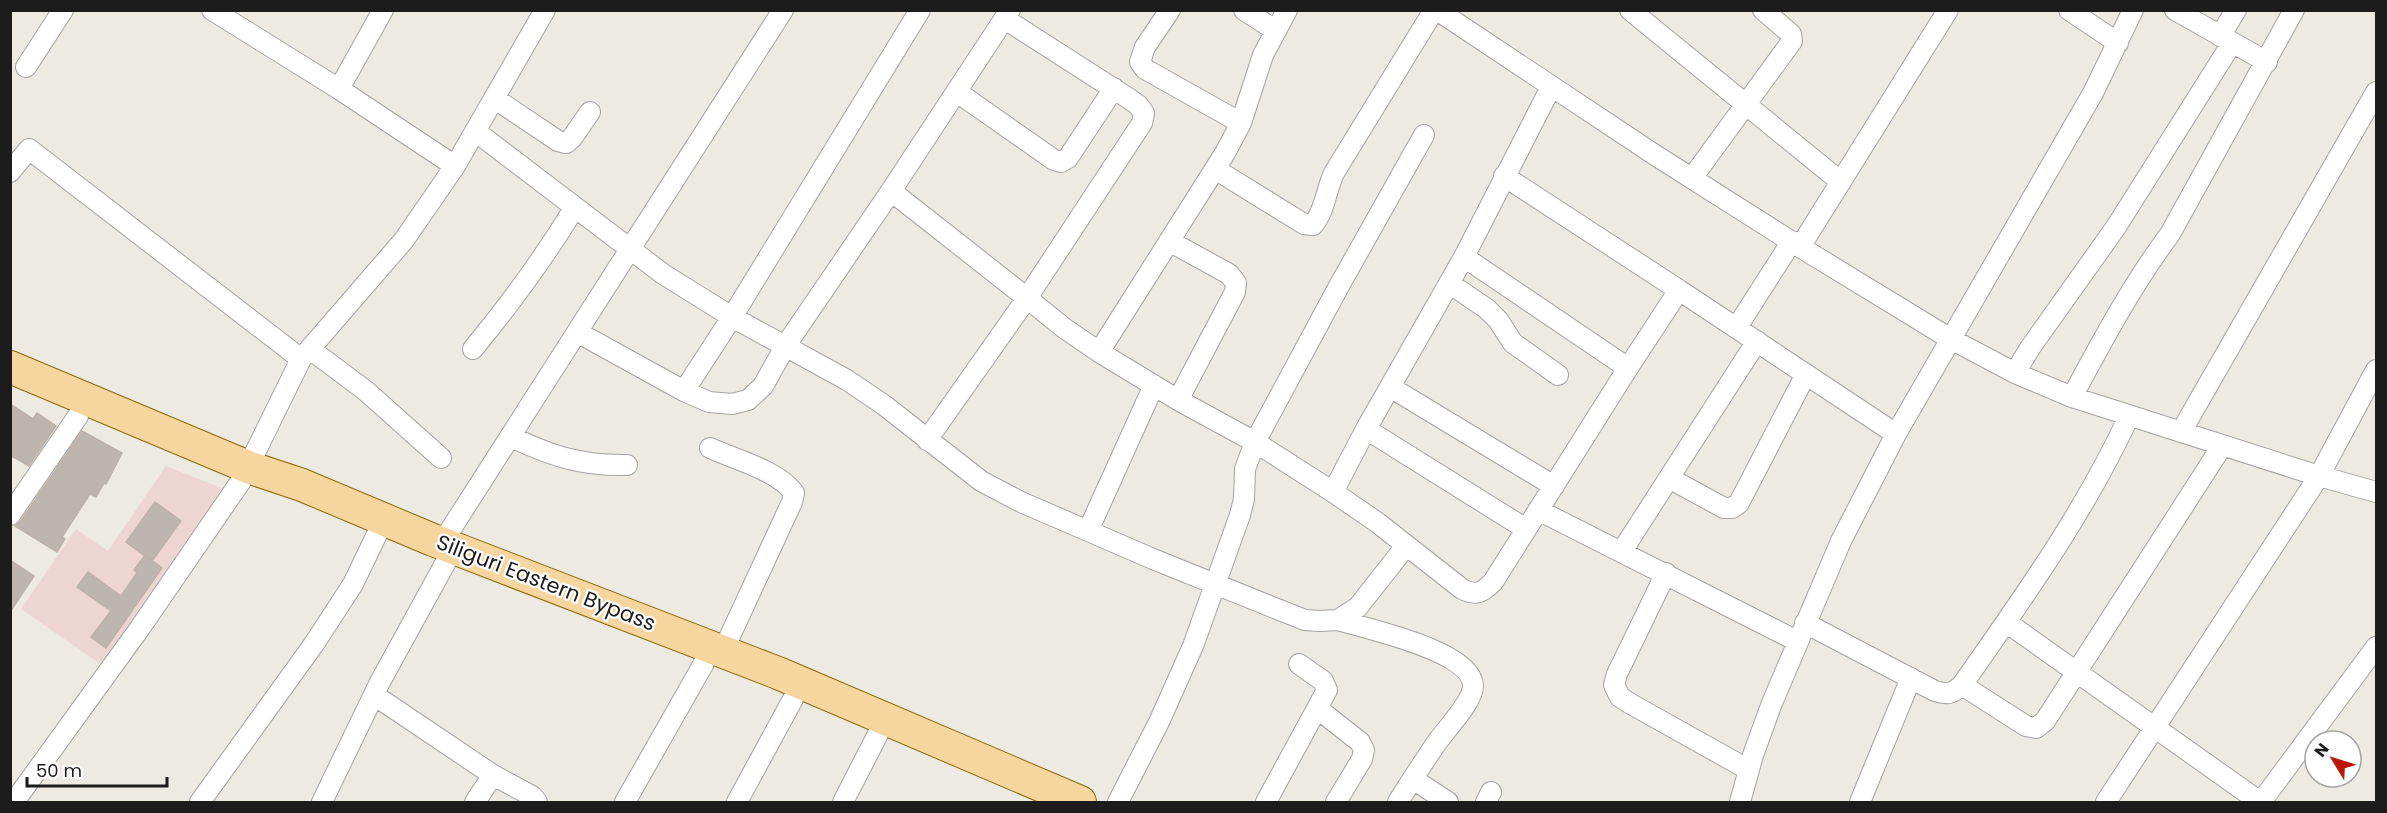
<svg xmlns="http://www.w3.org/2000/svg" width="2387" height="813" viewBox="0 0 2387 813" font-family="Poppins,sans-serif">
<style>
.commercial{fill:#edd5d2}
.building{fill:#bdb6af;stroke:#beb2a6;stroke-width:1.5}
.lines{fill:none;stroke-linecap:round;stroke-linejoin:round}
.minor-casing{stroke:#a3a3a3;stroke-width:22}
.primary-casing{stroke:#8c6808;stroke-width:34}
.minor{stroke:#fff;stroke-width:20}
.primary{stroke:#f6d59e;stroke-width:32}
.labels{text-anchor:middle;stroke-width:4.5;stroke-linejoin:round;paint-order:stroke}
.street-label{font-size:21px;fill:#1c1c1c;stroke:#fff}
</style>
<rect width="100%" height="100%" fill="#edeae2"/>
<path class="commercial" d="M166,466l58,23 -122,176 -81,-56 55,-80 32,22z"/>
<path class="building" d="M10,404l23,15 4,-6 19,13 -27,40 -19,-11z
M82,431l40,22 -16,31 -2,-1 -8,14 -6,-3 -28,43 3,2 -8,13 -42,-26 5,-4z
M155,502l26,19 -29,40 -26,-19z
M145,555l17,13 -56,80 -15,-11 20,-26 -34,-24 11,-15 33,24 16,-23 -3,-3z
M10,560l24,16 -24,36z"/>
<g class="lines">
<g class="minor-casing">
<path id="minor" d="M212,10l127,79 116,77
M1170,10l-25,37 -5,15 5,7 96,54
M1244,10l31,20
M1437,10l218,145 145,92 149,91 66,35 57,24 247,79 57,16
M1630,10l211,172
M2069,10l49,33
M2175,10l92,52
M1005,19l123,79 10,7 6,8 -2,10 -115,175 37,30 35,24 79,48 77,42 78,50 45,31 84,66c14,7 20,4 31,-7l135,-214 51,-78 217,144
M2220,36l16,-26
M26,67l37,-57
M339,89l44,-79
M957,92l97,68 7,2 7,-4 46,-70
M494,98l64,43 8,2 6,-5 18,-26
M475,131l188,143 69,43 115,63 37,25 97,76 40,21 132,57 124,50 28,11 15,1 18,-1 20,-13 48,-61
M1215,169l89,55 9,1c12,-14 13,-35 21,-52l100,-163
M10,172l19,-23 272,210
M1504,176l175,114
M1692,178l100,-137 -1,-7 -28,-24
M891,191l136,107 -100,142
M1169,241l60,33 7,9 -1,9 -57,108
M1800,247l148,-237
M1464,257l164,111
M1449,283l38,26 11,11 15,23 45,32
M1737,327l55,-86
M577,332l107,59 25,11 23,2 16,-4 15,-14 23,-41 105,-154 119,-181
M310,349l56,42 75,67
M473,349c37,-45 71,-91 102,-142
M1099,352l126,-199 16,-30 22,-68 24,-45
M2015,373l15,-25 86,-121 116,-184
M1390,387l164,99
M684,391l48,-74 188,-307
M2072,397c30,-56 60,-112 98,-163l124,-224
M1366,429l160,100
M2181,432l195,-340
M511,437c41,19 70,29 116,28
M710,448c24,11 69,23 84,45l-2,9 -69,149
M248,467l53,-108 103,-119 51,-74 90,-156
M1669,478l55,30h8l7,-5 67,-129
M1333,492l33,-63 98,-172 87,-170
M1538,510l259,131
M10,515l68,-99
M1088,531l66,-146
M442,543l341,-533
M1622,551l135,-210
M1666,573l-49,101 -3,11 6,12 11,7 118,66
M1338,620c29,9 135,31 135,66 0,17 -31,47 -40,62 -12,18 -24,36 -35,54
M2006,622l254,180
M1805,623l130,68c13,4 17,3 27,-6 61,-87 123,-173 167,-269
M1962,685l64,41 10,2 9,-7 177,-275
M374,695l119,80 -18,27
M1318,709l42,33 4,8 -2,9 -26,43
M493,775l39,21 5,6
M1413,779l35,23
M14,802l126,-174 101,-147
M200,802l114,-158 39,-60 25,-52
M322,802l58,-120 67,-122
M625,802l79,-139
M737,802l56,-103
M843,802l35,-68
M1118,802l41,-80 34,-76 47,-131 4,-16 1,-30 10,-27 84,-156 85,-151
M1266,802l61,-112 -4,-9 -24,-17
M1486,802l5,-10
M1740,802l13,-47 19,-52 69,-162 55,-107 197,-341 40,-83
M1860,802l51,-124
M2106,802l213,-326 57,-106
M2261,802l115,-155"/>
</g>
<g class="primary-casing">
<path id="primary" d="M10,367l238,100 54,18 131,55 345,133 302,129"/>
</g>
<use href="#minor" class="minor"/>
<use href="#primary" class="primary"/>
</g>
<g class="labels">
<g class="street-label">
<text transform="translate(546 583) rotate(21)" y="7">Siliguri Eastern Bypass</text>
</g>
</g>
<rect width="2387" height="813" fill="none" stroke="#1c1c1c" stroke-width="24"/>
<g transform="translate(2333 759) rotate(308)"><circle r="28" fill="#ffffff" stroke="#a4a4a4" stroke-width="1.5"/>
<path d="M0-4.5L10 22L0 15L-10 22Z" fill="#be150b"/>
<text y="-9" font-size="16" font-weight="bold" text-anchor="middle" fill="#1c1c1c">N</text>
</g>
<path d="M27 777v9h140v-9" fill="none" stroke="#1c1c1c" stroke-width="3"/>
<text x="36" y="777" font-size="18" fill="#1c1c1c" stroke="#ffffff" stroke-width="4.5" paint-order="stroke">50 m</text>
</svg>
